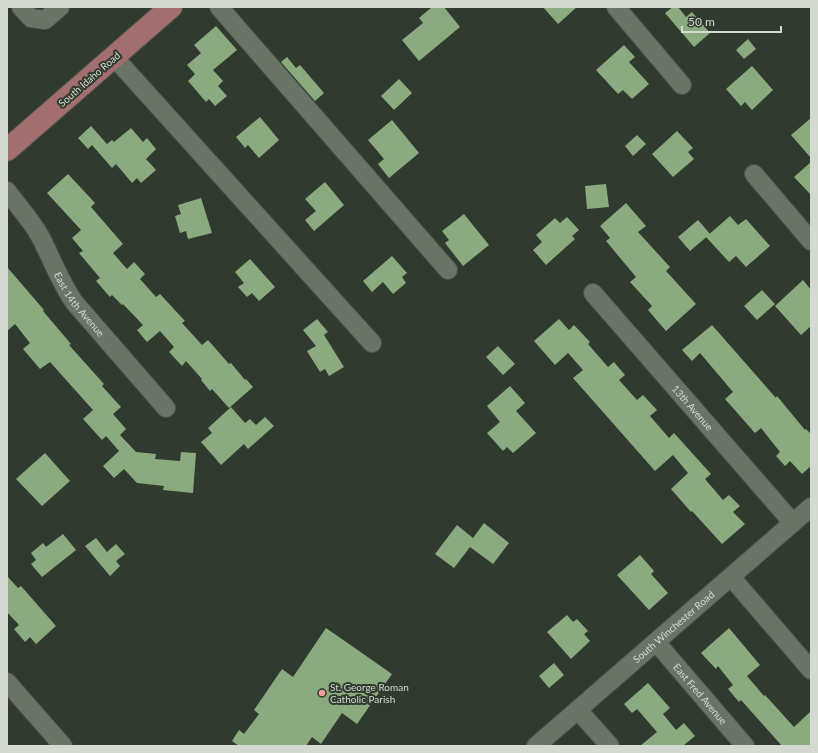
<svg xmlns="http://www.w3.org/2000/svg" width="818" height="753" viewBox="0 0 818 753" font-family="Lato,sans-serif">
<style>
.building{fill:#8caa80}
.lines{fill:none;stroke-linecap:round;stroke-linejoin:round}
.minor-casing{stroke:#4d554b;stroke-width:20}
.major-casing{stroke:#4d554b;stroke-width:24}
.minor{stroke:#6a7466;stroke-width:18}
.major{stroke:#a36e70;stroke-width:22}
.poi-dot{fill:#f49aa3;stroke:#313a2e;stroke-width:1.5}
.labels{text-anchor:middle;stroke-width:4;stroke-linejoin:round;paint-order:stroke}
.street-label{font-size:10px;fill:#d4dad2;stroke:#313a2e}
.poi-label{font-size:10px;fill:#d4dad2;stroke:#313a2e;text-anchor:start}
</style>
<rect width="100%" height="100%" fill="#313a2e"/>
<path class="building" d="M432,7h12l16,20 -41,34 -17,-21 21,-17 -4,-5z
M543,7h34l-19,17z
M673,7h5l8,10 6,-5 18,21 -16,14 -29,-34z
M216,26l21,24 -24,20 10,11 -5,5 9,10 -12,10 -6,-7 -3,3 -18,-21 7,-7 -8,-9 14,-12 -7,-8z
M748,39l8,10 -12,10 -8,-9z
M624,45l11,12 -6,5 20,22 -17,15 -9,-9 -5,4 -22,-24z
M287,57l9,11 4,-3 24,28 -9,8 -34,-39z
M752,66l21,24 -21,20 -7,-8 -4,4 -15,-17z
M399,79l13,14 -18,17 -13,-14z
M260,117l19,23 -20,18 -11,-13 -3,3 -9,-11z
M811,118v40l-20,-23z
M392,120l27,33 -30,25 -11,-14 6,-5 -16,-19z
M91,126l16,18 5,-4 2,2 17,-14 12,14 4,-4 9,11 -10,10 10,11 -15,13 -4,-5 -5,5 -16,-19 -4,4 -20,-23 -4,4 -10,-11z
M677,131l16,17 -5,4 6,7 -21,18 -21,-23z
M637,135l9,9 -13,12 -8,-10z
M811,162v33l-17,-18z
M68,174l27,29 -4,4 32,37 -10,9 14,16 7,-7 11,12 -5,5 16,18 4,-3 25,27 -3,2 20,22 6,-5 21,24 2,-1 14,17 1,-1 7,8 -24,21 -17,-19 -2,2 -9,-11 1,-1 -16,-18 -4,5 -13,-14 5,-5 -14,-16 -13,11 -10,-12 6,-5 -20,-21 -1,1 -10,-10 -2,2 -14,-16 4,-3 -21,-25 4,-2 -11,-13 9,-8 -34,-37z
M325,182l19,23 -30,26 -9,-11 11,-9 -11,-12z
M606,184l3,23 -22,2 -2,-23z
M201,198l11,35 -24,6 -2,-8 -6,2 -5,-17 6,-2 -3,-9z
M626,203l20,23 -8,6 32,35 -4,4 30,33 -30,27 -18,-21 4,-4 -22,-24 6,-5 -30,-36 4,-3 -10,-12z
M464,214l25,31 -26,21 -18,-23 4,-3 -7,-9z
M730,216l8,9 8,-6 24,27 -24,21 -10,-11 -7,6 -23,-25z
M567,217l12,13 -7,6 3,3 -29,26 -13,-15 9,-8 -6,-7 19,-17 5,5z
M698,220l12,14 -20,17 -12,-14z
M392,256l15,17 -5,4 4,6 -13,11 -10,-12 -11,10 -9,-11z
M250,259l25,28 -16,14 -7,-8 -5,4 -9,-10 6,-4 -9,-11z
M7,267l37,43 -1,1 28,33 -2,1 35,39 -2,2 19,21 -8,7 13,15 -6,6 16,17 20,2 -1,5 25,2 1,-9 15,1 -3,40 -30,-3 1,-4 -27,-3 -13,-14 -10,9 -11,-12 16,-15 -13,-15 -4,4 -19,-21 10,-9 -43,-48 -10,7 -17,-20 7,-6 -15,-19 -8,7z
M803,280l8,10v36l-10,9 -26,-29z
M762,290l13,14 -18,16 -13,-14z
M317,319l11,13 -4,3 20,32 -15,9 -4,-7 -5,3 -13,-21 9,-5 -13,-16z
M559,319l10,11 5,-5 16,17 -2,2 20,23 6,-5 11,13 -6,5 18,20 6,-5 14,15 -7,6 19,22 5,-5 37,41 -6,5 18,21 6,-5 11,11 -7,6 12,12 -23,20 -30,-33 -1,1 -20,-23 17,-16 -15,-18 -18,16 -82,-93 10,-8 -15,-17 -13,12 -21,-24z
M712,325l64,73 1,-2 28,34 1,-1 5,5v32l-9,8 -12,-13 -5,5 -9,-10 4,-4 -19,-24 -6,5 -30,-34 8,-7 -33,-39 -8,8 -10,-11z
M498,346l17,18 -12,11 -17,-18z
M510,386l15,17 -9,8 20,22 -23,20 -6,-6 -4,4 -16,-18 13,-11 -13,-16z
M231,407l14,16 5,-4 6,6 9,-8 9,9 -26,23 -4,-5 -23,21 -20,-23 11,-9 -4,-5z
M45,453l25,28 -28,25 -26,-27z
M484,523l25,20 -16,21 -23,-17 -16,21 -19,-14 22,-29 16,13z
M63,534l13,16 -34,27 -11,-13 5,-4 -5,-7 12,-10 3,4z
M96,538l11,14 9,-8 9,10 -9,7 4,5 -10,10 -25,-30z
M640,555l14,16 -3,3 17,19 -19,17 -32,-35z
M7,576l11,12 3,-2 35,40 -20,18 -6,-7 -5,5 -11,-13 5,-4 -12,-13z
M567,615l6,7 4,-3 11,12 -4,3 6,7 -19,18 -24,-27z
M326,628l66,46 -35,50 -15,-11 -21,31 -9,-7 -6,9h-67l-7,-5 7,-11 5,4 15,-20 -5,-4 28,-41 11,8z
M729,628l31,37 -13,11 17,20 1,-1 29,32 17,-16v35h-29l-41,-46 -2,2 -11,-13 5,-4 -15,-19 -2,3 -15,-16z
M554,663l10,12 -15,13 -10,-12z
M648,683l22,25 -7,6 13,16 8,-7 11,13 -12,10h-43l17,-14 -20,-23 -5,4 -8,-9z"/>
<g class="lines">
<g class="minor-casing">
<g id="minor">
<path d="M21,7l10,11 14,2 15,-13"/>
<path d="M219,7l229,263"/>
<path d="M616,7l66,78"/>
<path d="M114,57l258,286"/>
<path d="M754,174l57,67"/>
<path id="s1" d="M7,191c11,15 24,29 33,45 12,23 19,44 34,66l92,106"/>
<path id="s2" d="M593,293l200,230"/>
<path d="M731,577l80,93"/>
<path id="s3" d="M656,642l89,104"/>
<path d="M7,682l56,64"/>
<path d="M578,710l32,36"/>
<path id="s4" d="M536,746l275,-239"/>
</g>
</g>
<g class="major-casing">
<path id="major" d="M7,150l164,-143"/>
</g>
<use href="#minor" class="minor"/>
<use href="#major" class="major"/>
</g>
<circle class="poi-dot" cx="322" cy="693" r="4"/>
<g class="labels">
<g class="street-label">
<text transform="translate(89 79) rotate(-41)" y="4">South Idaho Road</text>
<text dy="4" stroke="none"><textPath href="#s1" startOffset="135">East 14th Avenue</textPath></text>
<text dy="4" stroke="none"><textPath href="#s2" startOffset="152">13th Avenue</textPath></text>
<text dy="4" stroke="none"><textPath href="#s4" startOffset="182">South Winchester Road</textPath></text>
<text dy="4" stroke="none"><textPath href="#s3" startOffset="68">East Fred Avenue</textPath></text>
</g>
<g class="poi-label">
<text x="330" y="691">St. George Roman<tspan x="330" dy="12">Catholic Parish</tspan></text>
</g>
</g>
<rect width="818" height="753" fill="none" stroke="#d4dad2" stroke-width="16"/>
<path d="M682 26v6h99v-6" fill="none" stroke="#d4dad2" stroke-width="2"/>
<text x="688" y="26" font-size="12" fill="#d4dad2" stroke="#313a2e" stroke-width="3" paint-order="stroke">50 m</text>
</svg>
